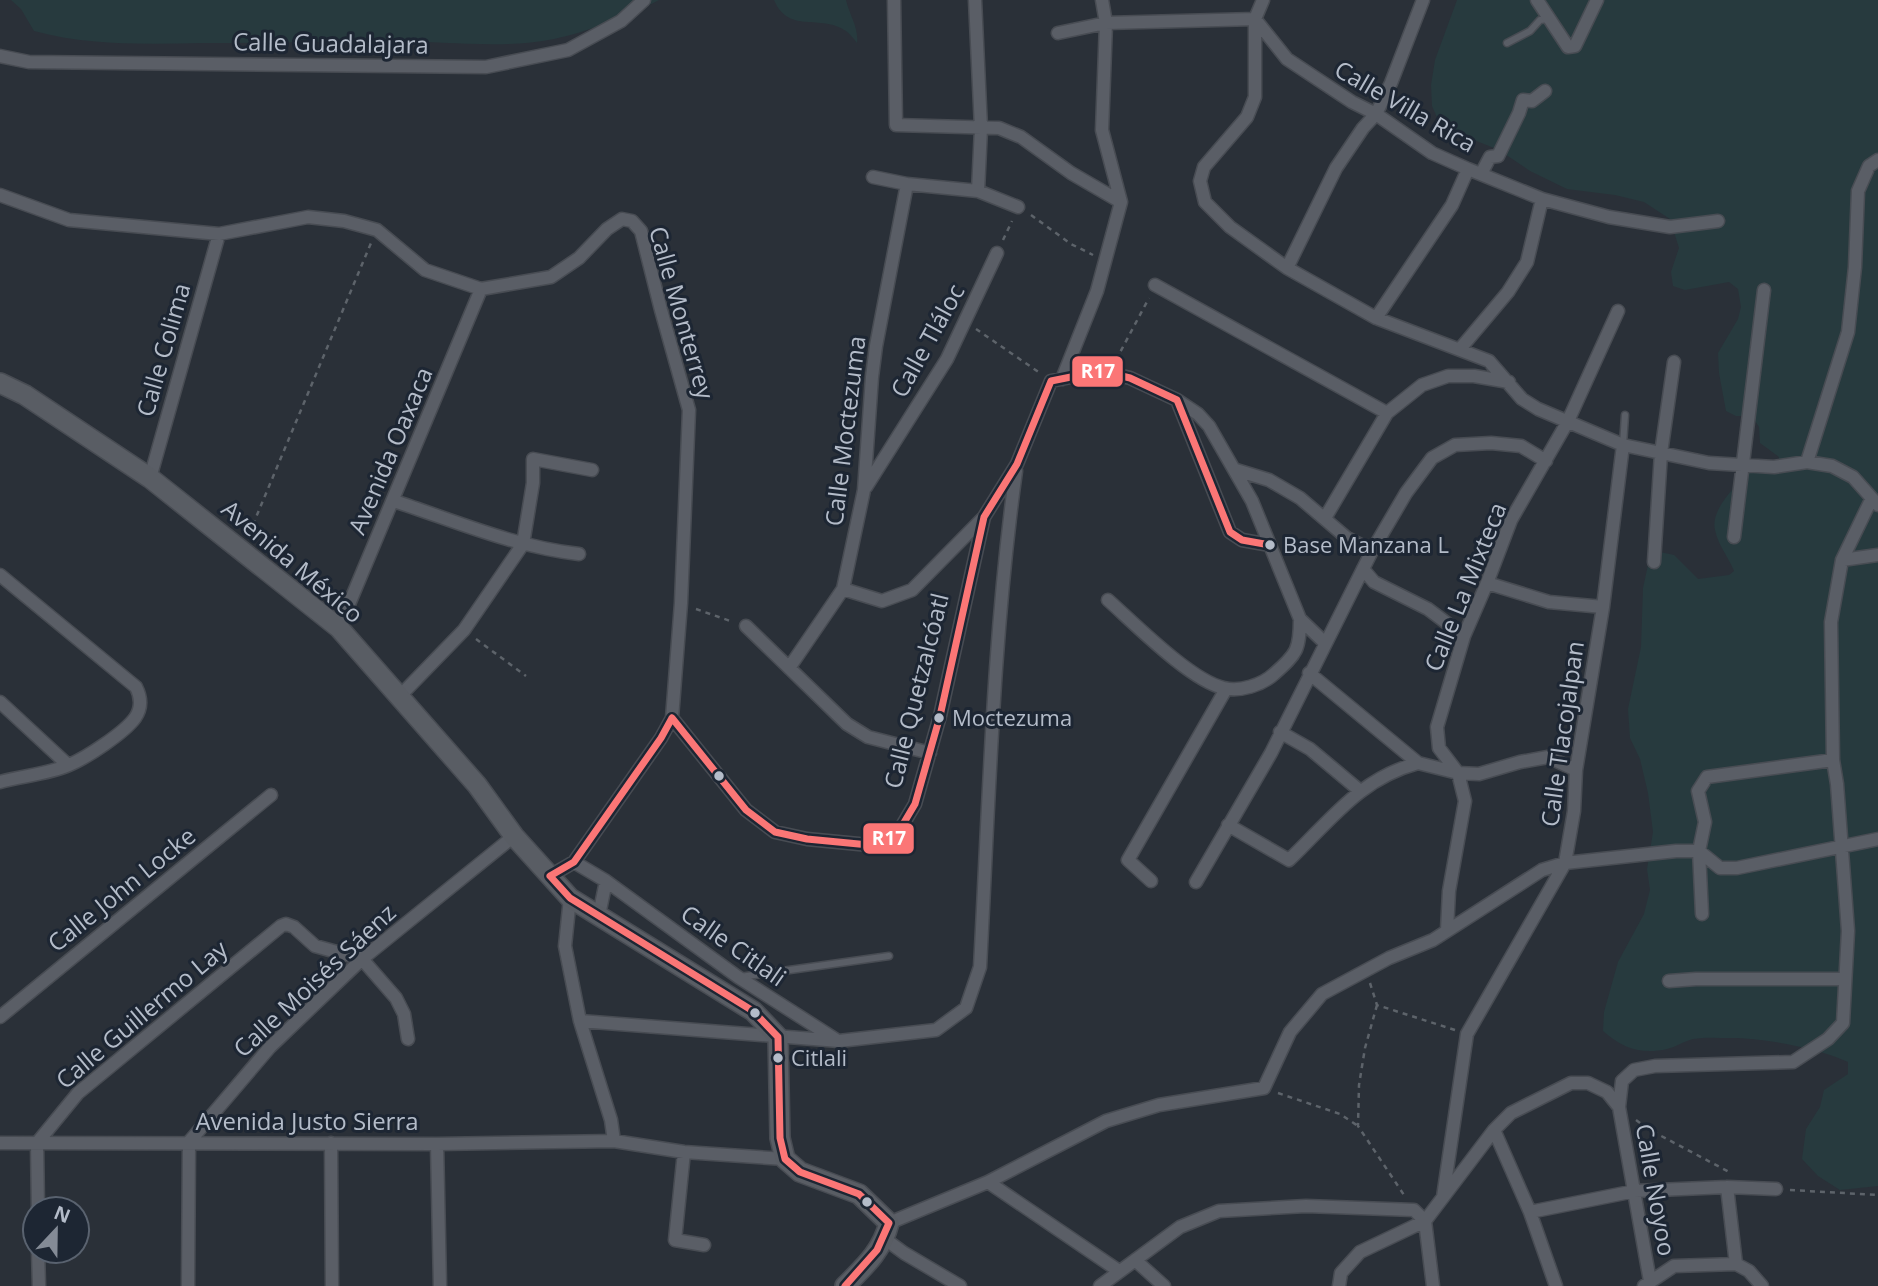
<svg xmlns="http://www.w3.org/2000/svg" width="1878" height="1286" viewBox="0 0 1878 1286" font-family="'Open Sans',sans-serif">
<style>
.green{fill:#273a3e}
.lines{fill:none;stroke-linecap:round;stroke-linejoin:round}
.lane-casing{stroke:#484c53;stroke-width:9}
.street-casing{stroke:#484c53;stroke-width:15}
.secondary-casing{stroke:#484c53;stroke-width:22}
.path{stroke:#5d636a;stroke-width:2.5;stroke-dasharray:5 5;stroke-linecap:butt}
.lane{stroke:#5a5e66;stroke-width:6}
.street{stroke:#5a5e66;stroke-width:12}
.secondary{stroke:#595d64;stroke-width:19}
.bus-1-casing{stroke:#1d2633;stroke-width:12}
.bus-1{stroke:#fb7676;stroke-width:7}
.bus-dot{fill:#b4bcc9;stroke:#1d2633;stroke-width:2.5}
.labels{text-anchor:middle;stroke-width:6;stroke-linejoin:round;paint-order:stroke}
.bus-label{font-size:22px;fill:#b4bcc9;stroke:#1d2633;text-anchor:start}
.street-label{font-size:24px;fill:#b4bcc9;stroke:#1d2633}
.line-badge{stroke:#1d2633;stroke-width:2.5}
.badge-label{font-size:19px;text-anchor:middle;font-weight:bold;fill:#fff}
</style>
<rect width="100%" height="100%" fill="#2a3038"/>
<path class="green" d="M11,0h648c-30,16 -72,32 -105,39 -56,11 -113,1 -170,2 -60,1 -120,2 -181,2 -56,1 -114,3 -169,-12l-13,-22z
M774,0h72c3,14 13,28 11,43 -3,-4 -7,-9 -11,-12 -26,-18 -57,4 -72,-31z
M1457,0h421v1186l-38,4 -22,-14 -16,-17 4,-30 14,-22 4,-17 24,-16v-12c-30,-14 -84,-24 -117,-24 -12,0 -26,-1 -38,1 -9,2 -17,8 -26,10 -26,6 -45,-1 -64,-18l1,-19 14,-50 26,-48 6,-24 -3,-21 6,-37 -5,-39 -8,-34 -10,-21 -2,-29 13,-62 2,-59 5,-23 12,-13 14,3 24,24 31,-4 5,-4c-5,-13 -16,-26 -19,-41 -5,-22 23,-45 35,-61l27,-2 2,-10 -19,-14 -1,-16 -7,-11h-16l-10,-5 -7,-38 -1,-20 20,-34 3,-12 -3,-18 -9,-7 -44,8 -12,-4 -2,-14 8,-24 -9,-29 -26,-17 -29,-7 -48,-6 -37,-18 -31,-21 -40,-16 -20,-12 -7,-16 -1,-21 4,-25z"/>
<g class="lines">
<g class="lane-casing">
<path id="lane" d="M1507,43l23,-12 10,-11 9,-1
M1623,445l2,-30
M740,977l149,-21"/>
</g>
<g class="street-casing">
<path id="street" d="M894,0l2,125 103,3 22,9 50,36 50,29
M975,0l6,128 -3,63
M1263,0l-8,19v78l-8,20 -43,50 -4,14 5,21 25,25 57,41 89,50 113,43 33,38 16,10 85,36 86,18 65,4 33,-5 25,4 21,11 25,28
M1537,0l31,47 7,-1 22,-46
M1058,33l48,-10 149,-4 32,40 65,43 24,12 56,39 36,16 74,30 67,18 61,10 48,-6
M0,56l29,6 457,5 82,-17 53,-29 23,-21
M1481,174l9,-17 8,-1 21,-43 4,-13 9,1 13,-10
M873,177l34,7 71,7 40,16
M0,195l69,25 150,14 89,-17 36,4 33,9 48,40 56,19 70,-12 28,-19 28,-29 15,-10 10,2 9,10 20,79 28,100 -8,193 -9,115 -11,20 -87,124 -24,14
M1287,268l49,-100 27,-40 13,-14 15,-31 32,-83
M1155,285l232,128
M1376,318l76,-113 16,-36
M1460,349l48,-57 19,-30 15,-63
M1062,379l35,-88 24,-89 -19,-72 4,-107 -4,-23
M1177,400l53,132 12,8 28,5
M1807,462l41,-130 7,-65 3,-76 11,-25 9,-6
M1236,470l33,10 31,18 47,40 25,13
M150,478l69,-244
M866,487l81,-128 50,-106
M394,501c61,20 121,46 185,53
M1325,518l62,-105 35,-28 26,-9h26l35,6
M1734,537l30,-247
M1842,560l36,-5
M1654,562l7,-109 13,-91
M1363,569l11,13 54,27 36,27
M0,575l136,112c5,10 6,21 -1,31 -11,15 -49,40 -66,47 -21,9 -47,11 -69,17
M1487,583l62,19 54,5
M843,589l39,12 30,-11 72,-73
M1300,619l25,24
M746,626l101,98 21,13 62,16
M339,628l142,-339
M789,668l54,-79 21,-99 8,-113 4,-31 31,-162
M1309,673l109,90 40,10 21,1 41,-12 28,-5 28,13
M399,697l65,-67 59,-86 10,-61v-24l59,11
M0,702l68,63
M672,718l74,92 29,22 32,7 62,6 27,-9 19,-32 25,-88 44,-199 33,-53 34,-83 50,-10 9,2 20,5 47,22 21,14 11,12 43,75 48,118c0,30 -3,35 -26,55 -12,11 -34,18 -50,14 -33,-7 -90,-65 -116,-88
M1280,732l30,17 49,41
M1228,825l61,35c42,-40 70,-81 129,-97
M574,862l32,19 -7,34
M606,881l132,96 97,62
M1151,881l-23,-21 98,-171
M1196,882l75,-129 101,-202 34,-58 26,-35 23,-13 36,-2 30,3 25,15
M570,898l-5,48 15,75 31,99 3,21
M1702,914l-3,-63 6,-29 -7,-31 9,-14 126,-17
M1447,930l2,-39 16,-90 -7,-28 -19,-25 -2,-21 27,-91 23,-53 24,-63 57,-99 50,-110
M1669,981l27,-2h149
M0,1017l271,-222
M580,1021l259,20 97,-11 30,-22 14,-41c9,-165 13,-332 36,-496
M1494,1130l36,82 26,74
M0,1143l437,1 177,-3 70,11 101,7
M331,1143l1,143
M437,1144l3,142
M684,1152l-9,88 29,5
M988,1182l118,-61 53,-16 105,-17 26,-56 32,-38 67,-36 44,-18 109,-70 23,-7 111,-12h23l21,17h17l141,-29
M1727,1187l9,77 13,7 13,15
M1443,1197l24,-163 98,-171 9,-52 2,-41 27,-163 20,-162
M38,1209l-1,-66 41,-50 203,-167 5,-2 8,3 21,19 47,13 34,39 8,16 4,25
M1530,1212l105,-21 92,-4 49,2
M889,1223l99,-41 131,89
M885,1239l19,14 56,33
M38,1251l1,35
M1135,1260l29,26
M1650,1281l-31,-174 3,-26 12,-11 21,-4 138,-4 35,-23 15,-16 5,-92 -11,-147 -4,-24 -2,-138 11,-62 29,-60
M188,1286l1,-144 81,-95 92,-88 152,-123
M1100,1286l80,-59 39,-16 87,-5 108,4 11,11 8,65
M1339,1286l2,-13 19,-21 65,-31 69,-91 17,-17 60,-30h17l19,9 12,15
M1644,1286l30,-20 62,-2"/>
</g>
<g class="secondary-casing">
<path id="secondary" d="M0,383l25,12 125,83 189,150 138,157 37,51 56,62 183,113 25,26 2,101 5,21 15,13 59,22 30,29c-7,28 -24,43 -44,63"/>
</g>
<path class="path" d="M1031,215l40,29 22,11
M1003,240l9,-19
M976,329l64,44
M1116,360l33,-62
M249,534l122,-291
M696,609l37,13
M476,639l50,37
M1370,983l7,22 78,25
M1377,1005l-12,43 -6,37 -1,41 46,69
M1278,1093l62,21 18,12
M1636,1120l14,10 81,43
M1790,1190l88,5"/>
<use href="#lane" class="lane"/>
<use href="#street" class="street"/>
<use href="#secondary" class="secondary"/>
<g class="bus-1-casing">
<path id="bus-1" d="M672,718l74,92 29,22 32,7 62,6 27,-9 19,-32 25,-88 44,-199 33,-53 34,-83 50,-10 29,7 47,22 53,132 12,8 28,5
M550,876l20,22 183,113 25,26 2,101 5,21 15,13 59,22 30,29 -12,27 -32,36
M550,876l24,-14 87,-124 11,-20"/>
</g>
<use href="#bus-1" class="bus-1"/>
</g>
<g class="bus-dot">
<circle cx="1270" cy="545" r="6"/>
<circle cx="939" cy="718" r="6"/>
<circle cx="719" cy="776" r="6"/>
<circle cx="755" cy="1013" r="6"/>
<circle cx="778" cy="1058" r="6"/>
<circle cx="867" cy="1202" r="6"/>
</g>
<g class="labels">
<g class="bus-label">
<text x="1283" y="553">Base Manzana L</text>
<text x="952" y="726">Moctezuma</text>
<text x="791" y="1066">Citlali</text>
</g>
<g class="street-label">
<text transform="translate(331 44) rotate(1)" y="8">Calle Guadalajara</text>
<text transform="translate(1405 107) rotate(30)" y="8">Calle Villa Rica</text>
<text transform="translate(681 313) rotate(74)" y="8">Calle Monterrey</text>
<text transform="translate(928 341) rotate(-61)" y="8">Calle Tláloc</text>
<text transform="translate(164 350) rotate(-74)" y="8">Calle Colima</text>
<text transform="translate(846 431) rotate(-83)" y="8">Calle Moctezuma</text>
<text transform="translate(391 451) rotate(-67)" y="8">Avenida Oaxaca</text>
<text transform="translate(292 562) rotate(40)" y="8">Avenida México</text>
<text transform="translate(1466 587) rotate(-68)" y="8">Calle La Mixteca</text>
<text transform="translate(917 691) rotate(-76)" y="8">Calle Quetzalcóatl</text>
<text transform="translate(1563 734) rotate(-82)" y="8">Calle Tlacojalpan</text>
<text transform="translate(122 890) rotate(-39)" y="8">Calle John Locke</text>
<text transform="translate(733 946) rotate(35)" y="8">Calle Citlali</text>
<text transform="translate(315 981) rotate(-43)" y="8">Calle Moisés Sáenz</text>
<text transform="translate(142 1015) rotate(-40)" y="8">Calle Guillermo Lay</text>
<text x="307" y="1130">Avenida Justo Sierra</text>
<text transform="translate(1655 1190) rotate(80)" y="8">Calle Noyoo</text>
</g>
</g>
<g class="line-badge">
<rect x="1071" y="355" width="53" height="33" rx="7" fill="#fb7676"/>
<rect x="862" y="822" width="53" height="33" rx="7" fill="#fb7676"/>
</g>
<g class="badge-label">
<text x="1098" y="378">R17</text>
<text x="889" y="845">R17</text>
</g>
<g transform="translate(56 1230) rotate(22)"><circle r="33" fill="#1d2633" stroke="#59626f" stroke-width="2"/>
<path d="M0-5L12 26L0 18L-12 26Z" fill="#848b96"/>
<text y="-10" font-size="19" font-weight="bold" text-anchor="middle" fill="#b4bcc9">N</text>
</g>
</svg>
